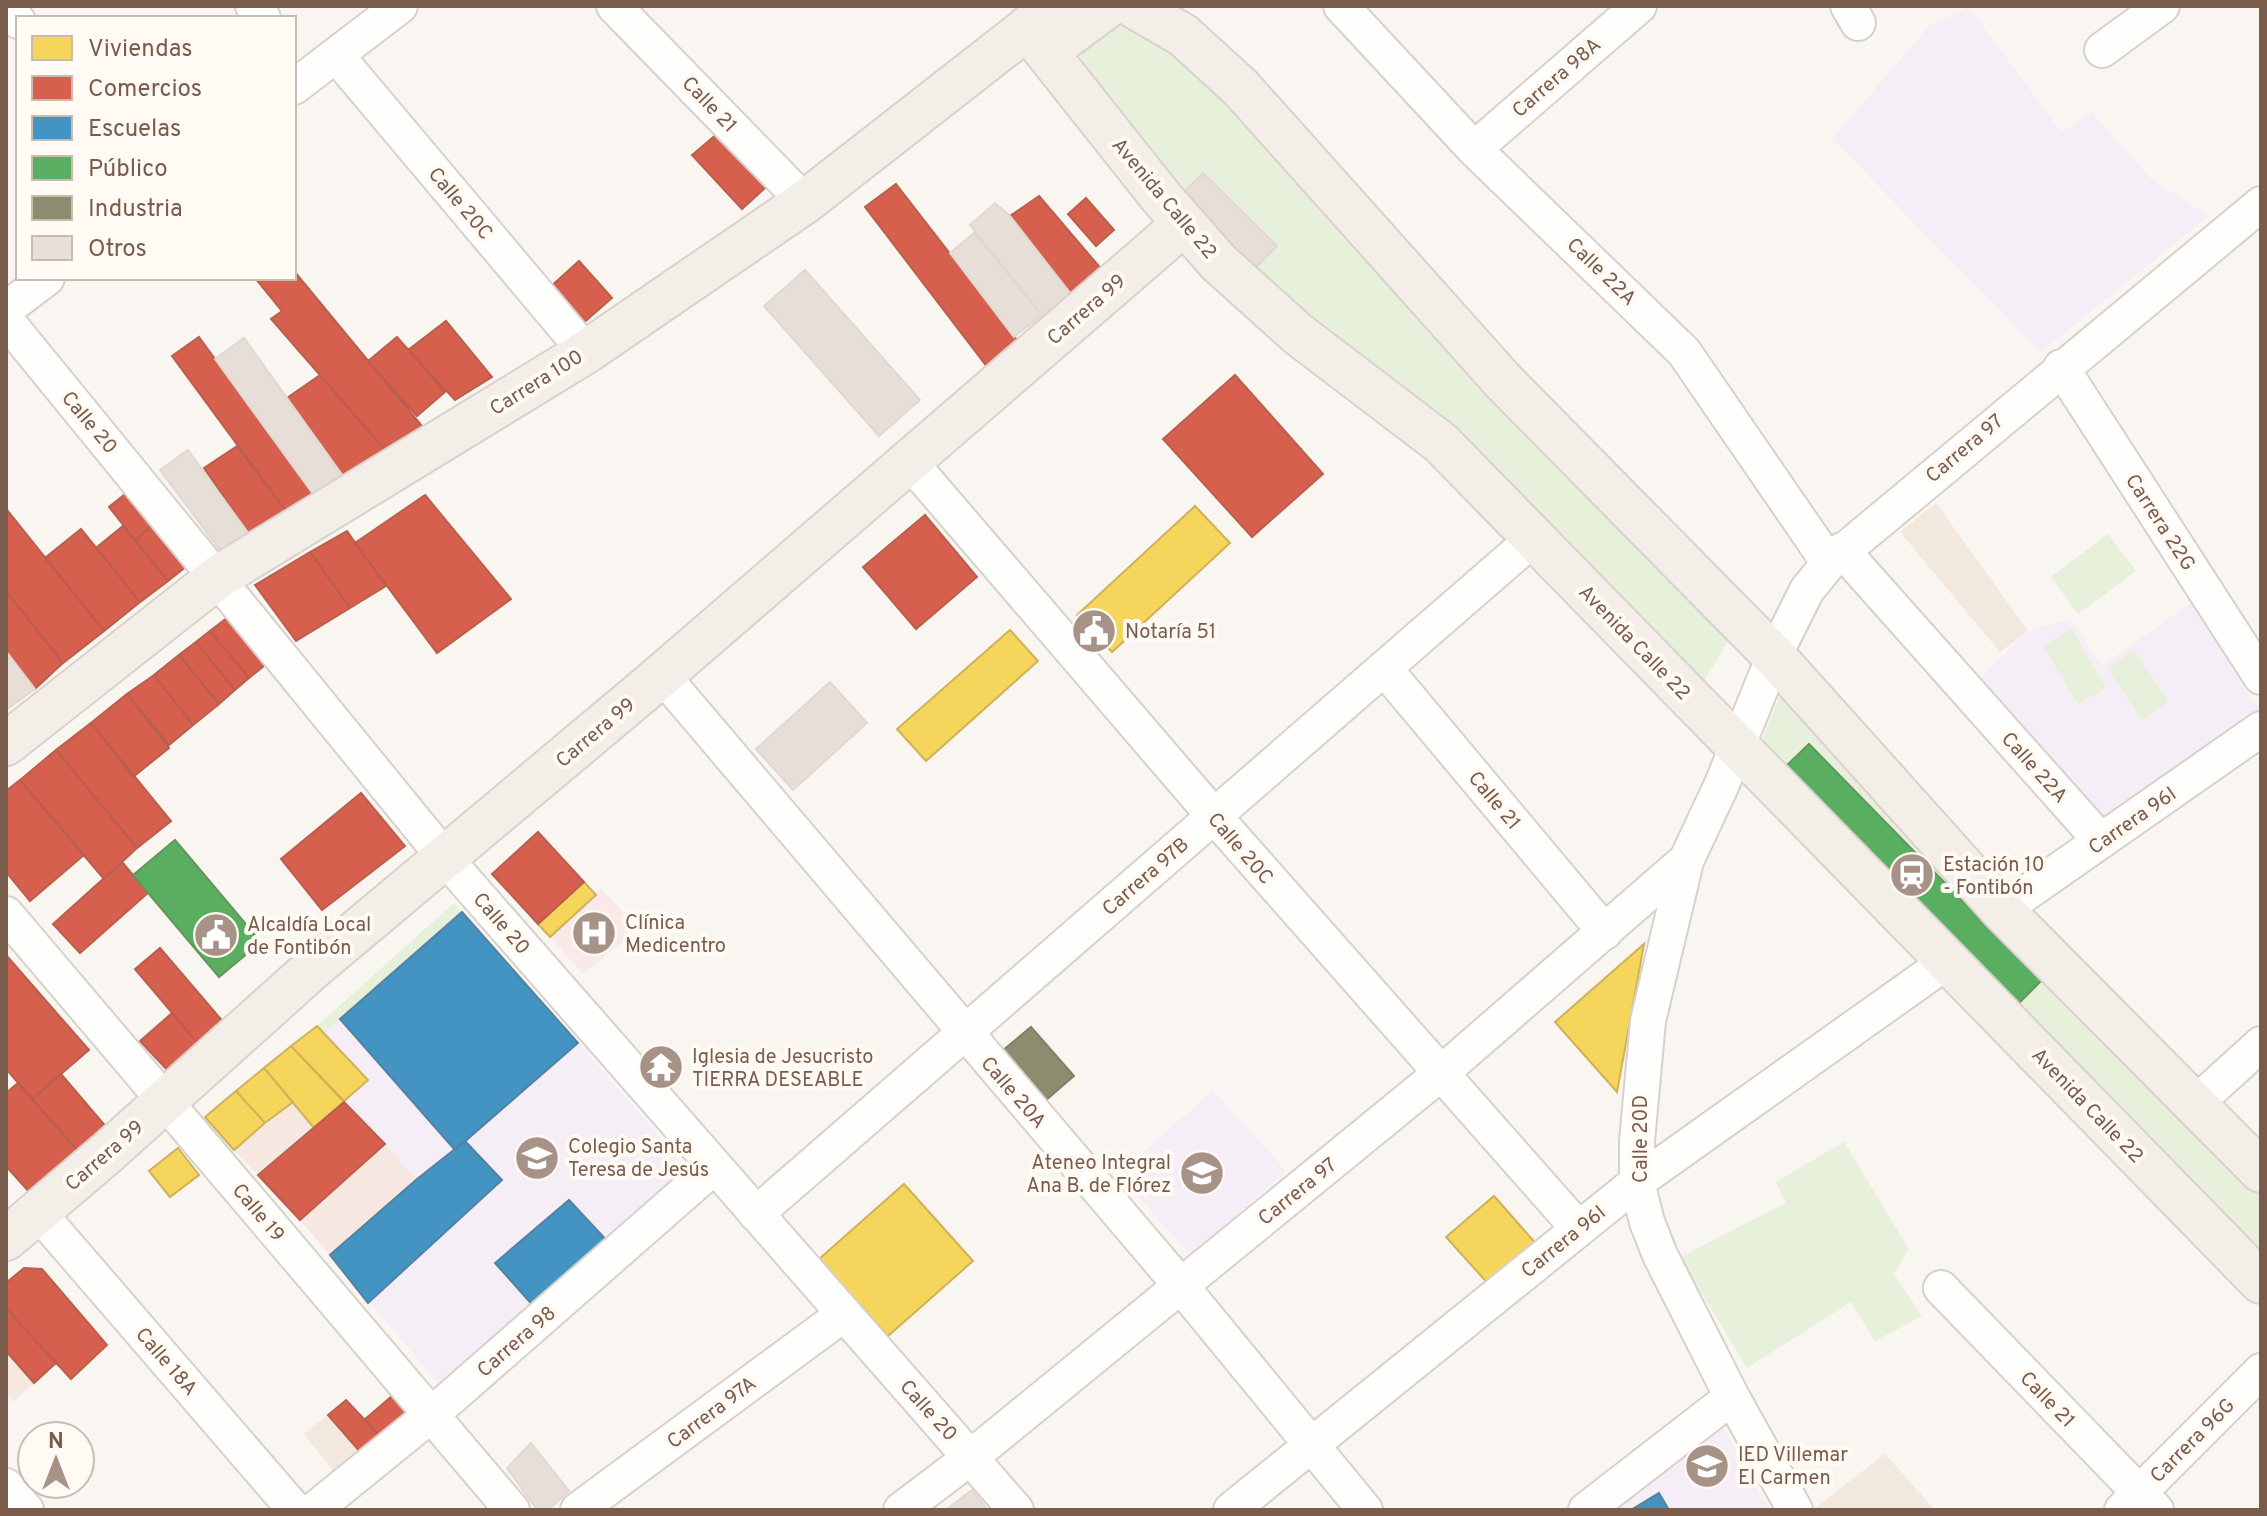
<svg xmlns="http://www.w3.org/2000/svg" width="2267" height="1516" viewBox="0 0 2267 1516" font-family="Overpass,sans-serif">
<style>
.residential{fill:#f2e8de}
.commercial{fill:#f6e8e1}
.education{fill:#f6eef6}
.medical{fill:#fae9e9}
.green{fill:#e7f0db}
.homes{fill:#f6d55c;stroke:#d1b158;stroke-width:2}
.shops{fill:#d6604d;stroke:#ba5f4d;stroke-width:2}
.schools{fill:#4393c3;stroke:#5482a0;stroke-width:2}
.public{fill:#5aae61;stroke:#64955b;stroke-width:2}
.industry{fill:#8c8c6e;stroke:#877e64;stroke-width:2}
.building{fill:#e6ded7;stroke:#e2d8d2;stroke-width:2}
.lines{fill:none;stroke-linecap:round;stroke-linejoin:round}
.minor-casing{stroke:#d7d1cb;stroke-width:38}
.major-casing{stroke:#dad1cc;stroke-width:46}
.minor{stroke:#fefefd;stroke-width:34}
.major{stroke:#f3eee8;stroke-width:42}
.labels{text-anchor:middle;stroke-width:8;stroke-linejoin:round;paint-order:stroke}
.street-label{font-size:20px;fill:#7a5c4d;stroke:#fffaf3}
.poi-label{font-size:20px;fill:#7a5c4d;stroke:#fffaf3;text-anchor:start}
</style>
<rect width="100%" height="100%" fill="#f9f5f0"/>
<path class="residential" d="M1936,503l92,128 -28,21 -100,-120z
M328,1415l33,38 -26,20 -31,-39z
M1885,1454l50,56h-123z"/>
<path class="commercial" d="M293,1102l21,26 -56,47 -24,-25z
M385,1144l32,35 -87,76 -30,-35z
M6,1351l28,32 -21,19 -7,-8z"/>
<path class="education" d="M1969,7l92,125 31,-20 58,66 59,38 -168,136 -209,-213 97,-113z
M2191,603l69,108 -158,111 -126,-140 52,-51 44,-12 29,47z
M462,912l182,206 43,53 -243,219 -114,-135 87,-76 -71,-78 22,-21 -43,-47z
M1213,1090l73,81 -95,84 -73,-80z
M1722,1426l47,84h-158z"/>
<path class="medical" d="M601,888l37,41 -55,45 -33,-37z"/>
<path class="green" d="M1121,21l52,21 556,597 -29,49 -447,-418 24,-24 -98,-49 -99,-133 1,-14z
M2108,534l28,37 -58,43 -27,-37z
M2072,629l34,59 -28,16 -35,-58z
M2134,650l35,52 -27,18 -35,-52z
M1783,689l478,500v75l-502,-517z
M454,903l8,9 -137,121 -8,-7z
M1844,1142l65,107 -15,25 28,42 -47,25 -24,-39 -104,66 -67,-111 106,-54 -10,-21z"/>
<path class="homes" d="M1195,506l35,37 -118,109 -35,-37z
M1010,630l28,31 -112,100 -29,-32z
M584,882l12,13 -46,42 -12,-13z
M1644,944l-27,148 -62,-70z
M317,1026l51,54 -24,21 -53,-55z
M291,1046l53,56 -30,26 -50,-60z
M264,1068l29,34 -28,21 -29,-32z
M236,1091l29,32 -31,27 -29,-33z
M178,1148l21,27 -29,22 -21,-26z
M904,1184l69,77 -85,75 -69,-77z
M1494,1196l44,50 -47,41 -45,-50z"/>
<path class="shops" d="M717,134l49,53 -24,22 -50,-54z
M896,184l124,160 -32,24 -123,-161z
M1039,196l64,75 -29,27 -64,-82z
M1086,198l28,32 -18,16 -28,-32z
M579,261l33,37 -31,27 -32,-37z
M294,271l128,155 -36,25 -115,-132 11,-8 -27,-33h39z
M446,321l46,56 -37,23 -47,-50z
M199,337l114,157 -27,17 -114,-155z
M397,337l48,55 -28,24 -49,-55z
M320,375l66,76 -43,25 -56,-78z
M1235,375l88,99 -71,63 -89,-98z
M237,446l49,65 -37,23 -45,-66z
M129,491l26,32 -20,17 -26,-33z
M425,495l86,104 -74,54 -82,-110z
M8,511l96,120 -41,32 -57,-72v-78z
M925,515l52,62 -61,52 -53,-62z
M155,523l33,42 -20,16 -33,-41z
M123,526l45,55 -28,21 -44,-54z
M81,529l59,73 -36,29 -59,-73z
M347,531l39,55 -36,22 -40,-56z
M310,552l40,56 -54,33 -41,-56z
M6,591l57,72 -28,26 -29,-38z
M227,618l38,47 -16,13 -39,-47z
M210,631l39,47 -14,12 -39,-48z
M196,642l39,48 -16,14 -40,-49z
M179,655l40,49 -26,21 -39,-50z
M154,675l39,50 -24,20 -42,-51z
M127,694l42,54 -36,29 -42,-54z
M91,723l80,98 -34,27 -81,-98z
M56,750l81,98 -33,31 -84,-99z
M20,780l64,75 -54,46 -24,-29v-81z
M361,793l44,53 -83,64 -41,-51z
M538,832l46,50 -46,42 -46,-50z
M122,862l26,31 -68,60 -27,-29z
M160,948l65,76 -25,22 -65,-77z
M6,955l83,95 -57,49 -26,-30z
M172,1013l28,33 -32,25 -28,-30z
M61,1074l46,54 -28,24 -47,-53z
M18,1083l61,69 -48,42 -25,-28v-73z
M344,1102l41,42 -85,76 -42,-45z
M24,1268l18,1 65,76 -36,34 -65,-71v-25z
M6,1308l50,55 -22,20 -28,-32z
M392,1396l17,20 -27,22 -18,-18z
M346,1400l36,38 -21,15 -33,-38z"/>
<path class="schools" d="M462,912l116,131 -123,107 -115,-131z
M465,1141l37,39 -134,123 -38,-48 87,-76z
M569,1200l41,44 -74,65 -41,-46z
M1659,1493l10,17h-38z"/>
<path class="public" d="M1809,744l232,237 -26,26 -232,-238z
M175,840l86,102 -42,35 -86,-102z"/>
<path class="industry" d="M1031,1027l43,49 -28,24 -43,-50z"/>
<path class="building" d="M1203,173l74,73 -24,24 -74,-73z
M995,203l15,13 64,82 -32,17 -72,-90z
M974,233l68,82 -28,22 -64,-84z
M805,270l115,130 -41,36 -115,-130z
M244,338l99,138 -30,18 -98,-135z
M188,450l61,84 -27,19 -62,-83z
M6,651l29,38 -29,21z
M830,682l37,41 -74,67 -37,-41z
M531,1443l38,48 -21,19h-11l-30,-42z
M972,1490l16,20h-42z"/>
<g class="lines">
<g class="minor-casing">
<path id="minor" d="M253,6l10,12
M614,6l191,196
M1341,6l133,143 210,203 145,211
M1848,6l10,17
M6,7l12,14
M2102,50l60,-44
M336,55l250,297
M294,87l106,-81
M1474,149l165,-143
M6,309l41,-31
M6,320l439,538 571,652
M2061,367l200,310
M910,462l304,354 364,412
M1842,550l259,291
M1384,668l221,264
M662,675l519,611 184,224
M2002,910l259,-181
M6,914l506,596
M2196,1103l65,-59
M38,1212l257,298
M756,1214l778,-676
M1941,1288l215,222
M6,1486l20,24
M314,1510l117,-95 283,-248
M578,1510l266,-196
M901,1510l70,-53 469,-383 245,-213
M1231,1510l406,-328 311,-221
M1586,1510l146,-113
M1795,1510l-63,-113 -72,-142 -13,-33 -10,-40v-41l11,-120 38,-160 36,-77 52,-128 33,-66 22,-27 432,-359
M2122,1510l139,-139"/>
</g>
<g class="major-casing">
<path id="major" d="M1133,6l50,29 58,53 262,293 271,275 228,254 259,261
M1027,28l134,169 58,66 79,71 143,109 820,839
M1046,52l62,-46
M6,744l212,-167 368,-225 219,-150 251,-196
M6,1239l101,-86 207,-186 334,-280 536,-463"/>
</g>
<use href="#minor" class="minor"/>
<use href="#major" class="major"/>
</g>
<defs>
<g id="civic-disc" transform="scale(2.3)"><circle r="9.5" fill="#a69286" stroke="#fffaf3"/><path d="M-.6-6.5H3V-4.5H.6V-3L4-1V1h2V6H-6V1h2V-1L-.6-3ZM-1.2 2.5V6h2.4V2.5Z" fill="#fff"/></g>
<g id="station-disc" transform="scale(2.3)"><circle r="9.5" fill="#a69286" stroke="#fffaf3"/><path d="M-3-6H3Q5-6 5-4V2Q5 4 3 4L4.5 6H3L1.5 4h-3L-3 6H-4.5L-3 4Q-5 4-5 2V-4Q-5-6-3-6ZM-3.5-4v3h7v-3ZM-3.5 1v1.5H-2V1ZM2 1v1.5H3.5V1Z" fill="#fff"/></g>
<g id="hospital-disc" transform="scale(2.3)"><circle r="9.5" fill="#a69286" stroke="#fffaf3"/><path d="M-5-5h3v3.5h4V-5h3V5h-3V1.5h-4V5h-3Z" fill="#fff"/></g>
<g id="temple-disc" transform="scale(2.3)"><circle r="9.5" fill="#a69286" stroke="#fffaf3"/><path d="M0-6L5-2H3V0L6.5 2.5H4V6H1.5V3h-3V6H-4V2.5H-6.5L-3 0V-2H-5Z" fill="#fff"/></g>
<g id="school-disc" transform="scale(2.3)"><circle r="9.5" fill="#a69286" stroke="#fffaf3"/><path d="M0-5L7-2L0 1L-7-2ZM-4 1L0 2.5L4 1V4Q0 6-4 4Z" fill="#fff"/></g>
</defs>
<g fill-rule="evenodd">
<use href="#civic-disc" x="1094" y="631"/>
<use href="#station-disc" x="1912" y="875"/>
<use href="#hospital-disc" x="594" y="933"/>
<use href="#civic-disc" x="216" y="935"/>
<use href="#temple-disc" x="661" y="1067"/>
<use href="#school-disc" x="537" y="1158"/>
<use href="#school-disc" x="1202" y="1173"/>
<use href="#school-disc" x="1707" y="1466"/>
</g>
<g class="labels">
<g class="street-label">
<text transform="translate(1556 77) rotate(-41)" y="7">Carrera 98A</text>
<text transform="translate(710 104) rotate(46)" y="7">Calle 21</text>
<text transform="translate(1165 198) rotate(50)" y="7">Avenida Calle 22</text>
<text transform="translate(461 203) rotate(50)" y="7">Calle 20C</text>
<text transform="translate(1602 271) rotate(44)" y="7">Calle 22A</text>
<text transform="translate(1086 309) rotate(-41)" y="7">Carrera 99</text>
<text transform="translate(536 382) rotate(-32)" y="7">Carrera 100</text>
<text transform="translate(90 422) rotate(50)" y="7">Calle 20</text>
<text transform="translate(1964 448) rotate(-40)" y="7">Carrera 97</text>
<text transform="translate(2161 522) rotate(57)" y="7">Carrera 22G</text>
<text transform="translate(1635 642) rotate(46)" y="7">Avenida Calle 22</text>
<text transform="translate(595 732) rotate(-40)" y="7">Carrera 99</text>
<text transform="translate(2035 767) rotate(48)" y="7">Calle 22A</text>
<text transform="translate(1495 800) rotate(50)" y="7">Calle 21</text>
<text transform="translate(2132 820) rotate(-35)" y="7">Carrera 96I</text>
<text transform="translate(1241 848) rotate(49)" y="7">Calle 20C</text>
<text transform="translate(1145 876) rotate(-41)" y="7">Carrera 97B</text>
<text transform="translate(502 923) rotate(49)" y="7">Calle 20</text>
<text transform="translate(1014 1092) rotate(49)" y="7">Calle 20A</text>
<text transform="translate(2088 1105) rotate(46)" y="7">Avenida Calle 22</text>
<text transform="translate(1640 1139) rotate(-90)" y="7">Calle 20D</text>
<text transform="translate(104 1155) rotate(-41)" y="7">Carrera 99</text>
<text transform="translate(1297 1191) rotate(-39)" y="7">Carrera 97</text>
<text transform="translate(259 1212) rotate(50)" y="7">Calle 19</text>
<text transform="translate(1563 1241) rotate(-39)" y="7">Carrera 96I</text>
<text transform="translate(516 1341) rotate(-41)" y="7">Carrera 98</text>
<text transform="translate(167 1361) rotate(49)" y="7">Calle 18A</text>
<text transform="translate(2048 1399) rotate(46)" y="7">Calle 21</text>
<text transform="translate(929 1410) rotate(48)" y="7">Calle 20</text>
<text transform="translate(711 1412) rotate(-37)" y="7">Carrera 97A</text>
<text transform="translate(2192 1440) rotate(-45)" y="7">Carrera 96G</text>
</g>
<g class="poi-label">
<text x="1125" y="638">Notaría 51</text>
<text x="1943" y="871">Estación 10<tspan x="1943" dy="23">- Fontibón</tspan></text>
<text x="625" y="929">Clínica<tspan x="625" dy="23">Medicentro</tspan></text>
<text x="247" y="931">Alcaldía Local<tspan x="247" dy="23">de Fontibón</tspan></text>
<text x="692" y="1063">Iglesia de Jesucristo<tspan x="692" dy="23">TIERRA DESEABLE</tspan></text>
<text x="568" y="1153">Colegio Santa<tspan x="568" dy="23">Teresa de Jesús</tspan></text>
<text x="1171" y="1169" text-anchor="end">Ateneo Integral<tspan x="1171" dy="23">Ana B. de Flórez</tspan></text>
<text x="1738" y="1461">IED Villemar<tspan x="1738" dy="23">El Carmen</tspan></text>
</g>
</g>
<rect width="2267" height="1516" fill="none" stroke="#7a5c4d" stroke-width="16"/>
<rect x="16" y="16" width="280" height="264" fill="#fffaf3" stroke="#cabbb1" stroke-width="2"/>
<rect x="32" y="36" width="40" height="24" fill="#f6d55c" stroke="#cabbb1" stroke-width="2"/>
<text x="88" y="56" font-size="24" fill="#7a5c4d">Viviendas</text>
<rect x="32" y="76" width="40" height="24" fill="#d6604d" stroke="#cabbb1" stroke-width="2"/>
<text x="88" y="96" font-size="24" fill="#7a5c4d">Comercios</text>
<rect x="32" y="116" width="40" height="24" fill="#4393c3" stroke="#cabbb1" stroke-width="2"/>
<text x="88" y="136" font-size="24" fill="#7a5c4d">Escuelas</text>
<rect x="32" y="156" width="40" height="24" fill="#5aae61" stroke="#cabbb1" stroke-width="2"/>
<text x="88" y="176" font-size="24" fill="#7a5c4d">Público</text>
<rect x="32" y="196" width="40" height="24" fill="#8c8c6e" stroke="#cabbb1" stroke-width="2"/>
<text x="88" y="216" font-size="24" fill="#7a5c4d">Industria</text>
<rect x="32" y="236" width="40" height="24" fill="#e6ded7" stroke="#cabbb1" stroke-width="2"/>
<text x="88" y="256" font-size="24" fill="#7a5c4d">Otros</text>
<g transform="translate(56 1460)"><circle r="38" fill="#fffaf3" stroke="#cabbb1" stroke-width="2"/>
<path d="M0-6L14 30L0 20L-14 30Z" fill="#a69286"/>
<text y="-12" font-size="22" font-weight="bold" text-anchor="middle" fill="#7a5c4d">N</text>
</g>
</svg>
